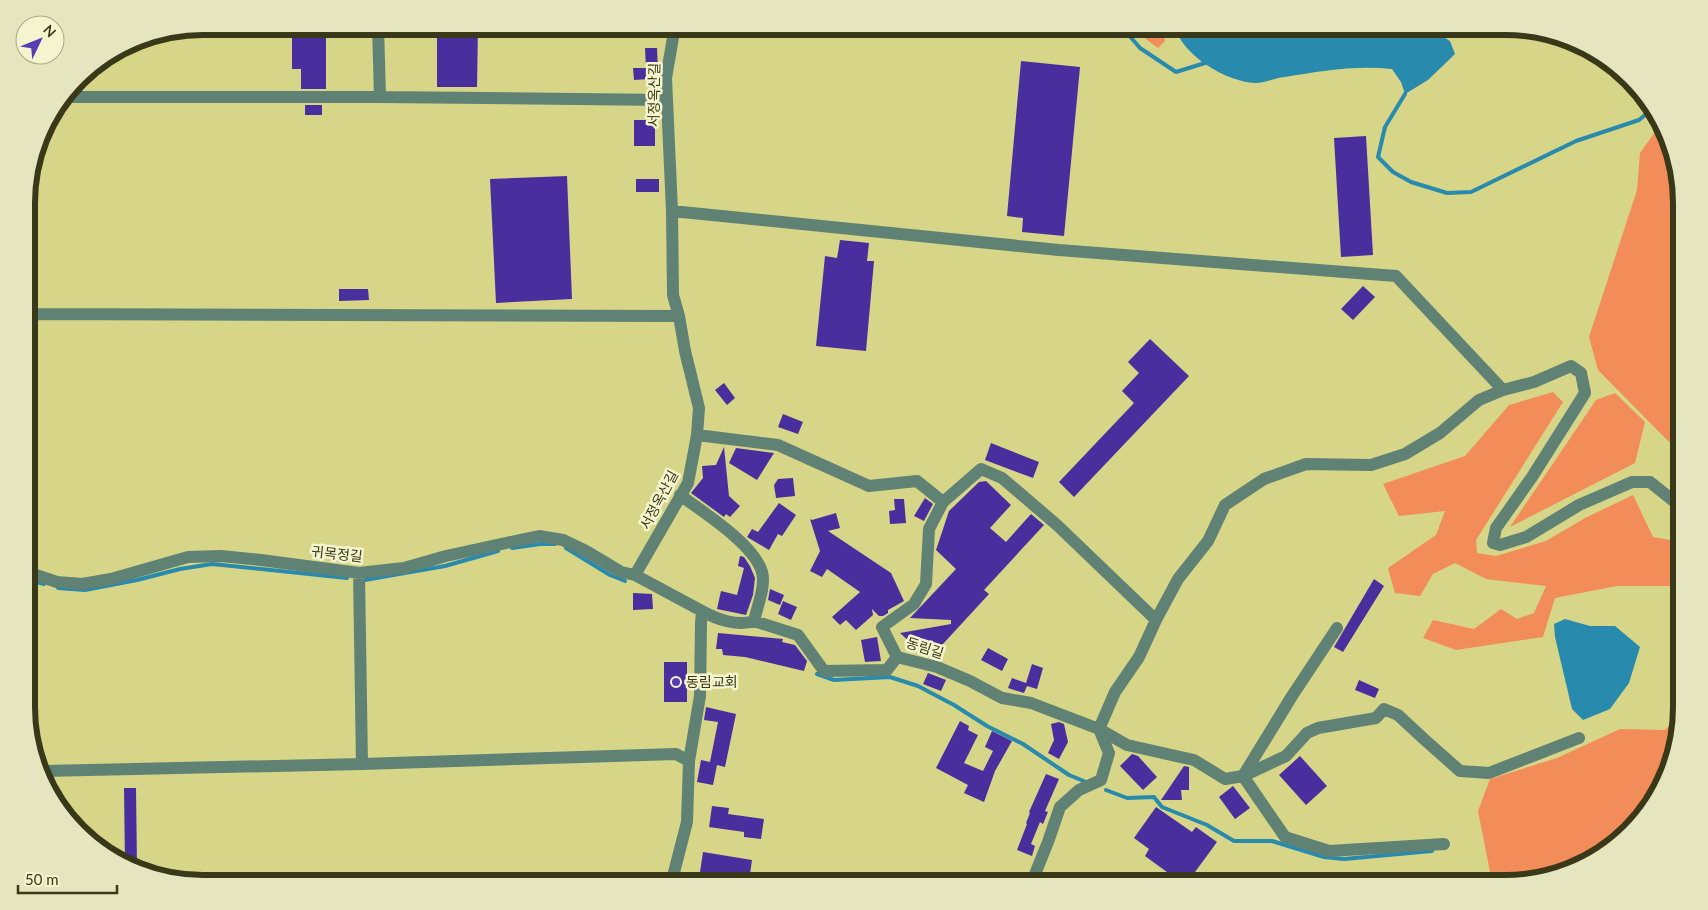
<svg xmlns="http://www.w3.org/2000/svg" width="1708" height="910" viewBox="0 0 1708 910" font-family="Lato,'Noto Sans KR',sans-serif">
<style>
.green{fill:#f28d59}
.water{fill:#288aad}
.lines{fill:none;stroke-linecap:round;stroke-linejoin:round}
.stream{stroke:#288aad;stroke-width:4}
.building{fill:#492f9e}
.minor{stroke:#608274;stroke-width:12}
.poi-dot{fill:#573db5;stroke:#f4f4ce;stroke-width:2}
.labels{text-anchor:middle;stroke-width:5;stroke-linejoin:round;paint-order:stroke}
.street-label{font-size:14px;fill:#393818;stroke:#f4f4ce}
.poi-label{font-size:14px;fill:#393818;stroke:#f4f4ce;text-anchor:start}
.rim{fill:none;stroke:#393818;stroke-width:6}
</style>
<rect width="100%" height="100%" fill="#d7d588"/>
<path class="green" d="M1138,26h24l3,15 -7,7 -16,-12z
M1660,127l20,53 1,236 -12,26 -71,-72 -9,-33 48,-147 3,-37 15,-21z
M1553,392l10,10 -87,138 1,13 19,3 50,-15 39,-23 48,-23 20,42 28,5v39l-7,5h-57l-62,12 -12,39 -87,13 -33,-12 10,-18 41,9 27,-20 16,10 17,-6 12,-27 -60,-7 -31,-16 -22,11 -13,22 -25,-3 -7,-25 48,-33 9,-24 -46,5 -16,-32 82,-28 44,-51z
M1615,393l30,29 -10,41 -125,64 86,-127z
M1680,716l-17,69 -60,69 -87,29h-19l-6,-6 -13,-66 12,-32 67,-21 63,-29 45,1z"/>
<path class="water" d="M1175,26h252l23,15 5,13 -27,26 -23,14 -4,-12 -9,-13c-36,-4 -72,2 -107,8 -10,1 -20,6 -30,6 -28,-1 -74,-28 -80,-57z
M1565,619l25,7h25l25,21 -11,36 -19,26 -27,11 -11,-11 -17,-72 -1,-13z"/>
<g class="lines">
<path class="stream" d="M1121,26l19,22 36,24 29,-9
M1405,94l-20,33 -7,30 15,15 18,10 36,11 24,-1 105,-51 63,-21 14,-12
M512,548l28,-4h15
M566,548l44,27 15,6
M27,579l17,5
M365,580l80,-14 53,-15
M58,588l27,2 52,-10 43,-11 32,-5 135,14
M817,674l17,6 56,-3 28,9 36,19 33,21 36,18 46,31 17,7
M1106,790l21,8 27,-1 8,10 45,18 27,16h38l52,16 20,2 88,-8"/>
</g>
<path class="building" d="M292,26h34v63h-25v-20h-9z
M437,26h41l-1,61h-40z
M645,48h12l1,23h-9l1,8 -16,1 -1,-12h13z
M1021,61l59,6 -16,169 -42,-4 1,-14 -16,-2z
M305,105h17v10h-17z
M634,120h21v26h-21z
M1366,136l7,119 -32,2 -7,-119z
M567,176l5,123 -76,4 -6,-124z
M636,179h23v13h-23z
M840,240l29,3 -2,18h7l-8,90 -50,-5 9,-90 12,2z
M1363,286l12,11 -22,23 -12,-11z
M339,289h29l1,11 -30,1z
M1150,339l39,37 -115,121 -15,-15 75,-79 -12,-12 17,-18 -11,-11z
M724,383l11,15 -8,7 -12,-15z
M783,414l20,8 -5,12 -20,-7z
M991,443l48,19 -6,16 -48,-18z
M724,447l5,49 11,10 -10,11 -4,-3 -2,3 -33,-24 12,-15 -1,-12 14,-1z
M736,448l38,5 -17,27 -28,-17z
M793,478l2,18 -19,2 -2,-13 4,-6z
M986,481l25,24 -21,23 16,14 25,-28 13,11 -60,65 5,4 -58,63 -7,-2 -24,-22 51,-9v-4l-41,-2 46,-49 -20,-19 13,-39 30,-29z
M925,498l8,6 -9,17 -10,-5z
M894,499h10l2,24 -16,1 -1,-13 6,-1z
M779,503l17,12 -14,21 -4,-2 -9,16 -22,-13 5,-8 6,3z
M836,513l4,15 -12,3 63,42 13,28 -16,9v3l-5,3h-4l-7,-7 1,6 -17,15 -10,-10 -6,5 -8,-8 28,-25 -33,-23 -5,8 -12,-6 10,-20 -10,-32 2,1z
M740,556l4,1 6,9 5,12 -2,17 -7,20 -29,-6 4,-18 16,4 7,-27 -6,-2z
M1374,579l10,7 -41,66 -9,-5z
M770,589l14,6 -4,10 -12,-5z
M633,593l19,1 1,15 -20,1z
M783,601l14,6 -6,13 -13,-6z
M718,633l65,6 -1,3 13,3 12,16 -3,10 -59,-14 -22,-2 -1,-6h-6z
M877,637l4,24 -16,1 -4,-22z
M988,648l20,11 -6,12 -21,-11z
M664,662h23v40h-23z
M1032,664l11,4 -6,21 -10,-3 -3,7 -16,-5 4,-10 14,5z
M928,673l18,7 -5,11 -18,-7z
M1359,680l20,9 -4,9 -20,-8z
M706,707l30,7 -11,53 -8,-2 -4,20 -16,-3 4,-22 9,2 8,-40 -14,-2z
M960,721l9,5 -1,4 10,5 -14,28 19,8 10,-20 -8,-4 7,-16 20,10 -17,30 -11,31 -20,-9 4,-8 -32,-17z
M1059,722l5,2 4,18 -9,17 -11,-6 6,-13 -3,-16z
M1132,754l6,2 19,21 -14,13 -23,-24z
M1300,756l27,30 -21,19 -27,-30z
M1184,766l5,1v23h-8l1,10h-21z
M1046,774l13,5 -14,32 3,1 -5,12 -3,-2 -9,22 4,2 -3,10 -15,-6 10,-26 -1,-1 4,-10 -1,-1z
M1233,786l17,22 -15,11 -16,-22z
M124,788h12l1,80 -12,-3z
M712,806l17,2 -1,6 36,5 -3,20 -17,-2v-5l-35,-5z
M1156,807l36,25 4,-5 21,15 -30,41h-5l-37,-27 4,-7 -15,-11z
M703,852l49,8 -3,21 -49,-9z"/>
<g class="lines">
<path class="minor" d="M378,26l2,71
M66,97h314l287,3
M672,211l387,39 337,26 107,114
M29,314l650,2
M697,435l81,10 91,41 48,-5 26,21 -14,27 -3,55 -12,20 -32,23 15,30 40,10 33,14 32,17 29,5 68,26 10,24 -8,27 -22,10 -19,17 -12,35 -17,42
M680,495c24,18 74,49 82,77 4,14 -5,35 -8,49l44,14 26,36 63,-1 10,-13
M943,502l38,-33 21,9 55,47 99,95
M27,546l1,-359
M27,572l30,10 25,2 29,-5 77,-22 33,-1 40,4 98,13 45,-5 42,-12 93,-20 24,4 23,11 35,21 14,3
M359,573l3,191
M702,611c14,8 36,16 52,10
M1337,628l-45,68 -49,80 42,61 44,14 115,-7
M1579,738l-90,35 -29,-2 -35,-31 -27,-25 -14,-6 -8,9 -58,10 -11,5 -21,23 -43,20 -18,3 -31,-19 -67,-15 -28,-16 16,-37 24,-35 17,-37 22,-41 30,-38 17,-36 39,-26 42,-15 65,1 34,-11 35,-21 39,-33 24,-10 31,-8 37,-16 10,7 4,20 -53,84 -36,51 -3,15 7,2 26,-8 53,-32 53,-23h18l31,25
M44,771l318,-7 314,-10 13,7
M671,884l16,-62 2,-61 11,-65 1,-73 1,-12 -67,-36 53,-92 9,-48 2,-27 -14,-57 -6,-35 -6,-21 -1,-84 -6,-133 9,-52"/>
</g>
<circle class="poi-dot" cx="676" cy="682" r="5"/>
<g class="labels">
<g class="street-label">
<text transform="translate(654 95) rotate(-89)" y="5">서정옥산길</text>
<text transform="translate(659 500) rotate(-62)" y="5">서정옥산길</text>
<text transform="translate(337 554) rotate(6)" y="5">귀목정길</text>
<text transform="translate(925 648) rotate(18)" y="5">동림길</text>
</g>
<g class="poi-label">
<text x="686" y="687">동림교회</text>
</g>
</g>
<path d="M0 0H1708V910H0ZM203 35H1505A168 168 0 0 1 1673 203V707A168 168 0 0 1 1505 875H203A168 168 0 0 1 35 707V203A168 168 0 0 1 203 35Z" fill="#e5e5bf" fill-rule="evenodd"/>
<path class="rim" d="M203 35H1505A168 168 0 0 1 1673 203V707A168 168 0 0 1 1505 875H203A168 168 0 0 1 35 707V203A168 168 0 0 1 203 35Z"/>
<g transform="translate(40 40) rotate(47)"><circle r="24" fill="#f4f4ce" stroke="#a9a985"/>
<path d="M0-4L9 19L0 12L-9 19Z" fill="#573db5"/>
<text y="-8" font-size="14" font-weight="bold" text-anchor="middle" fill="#393818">N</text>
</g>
<path d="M18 885v8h99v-8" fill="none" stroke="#393818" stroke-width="2.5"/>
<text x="25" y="885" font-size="15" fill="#393818" stroke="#f4f4ce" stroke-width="4" paint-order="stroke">50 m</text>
</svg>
